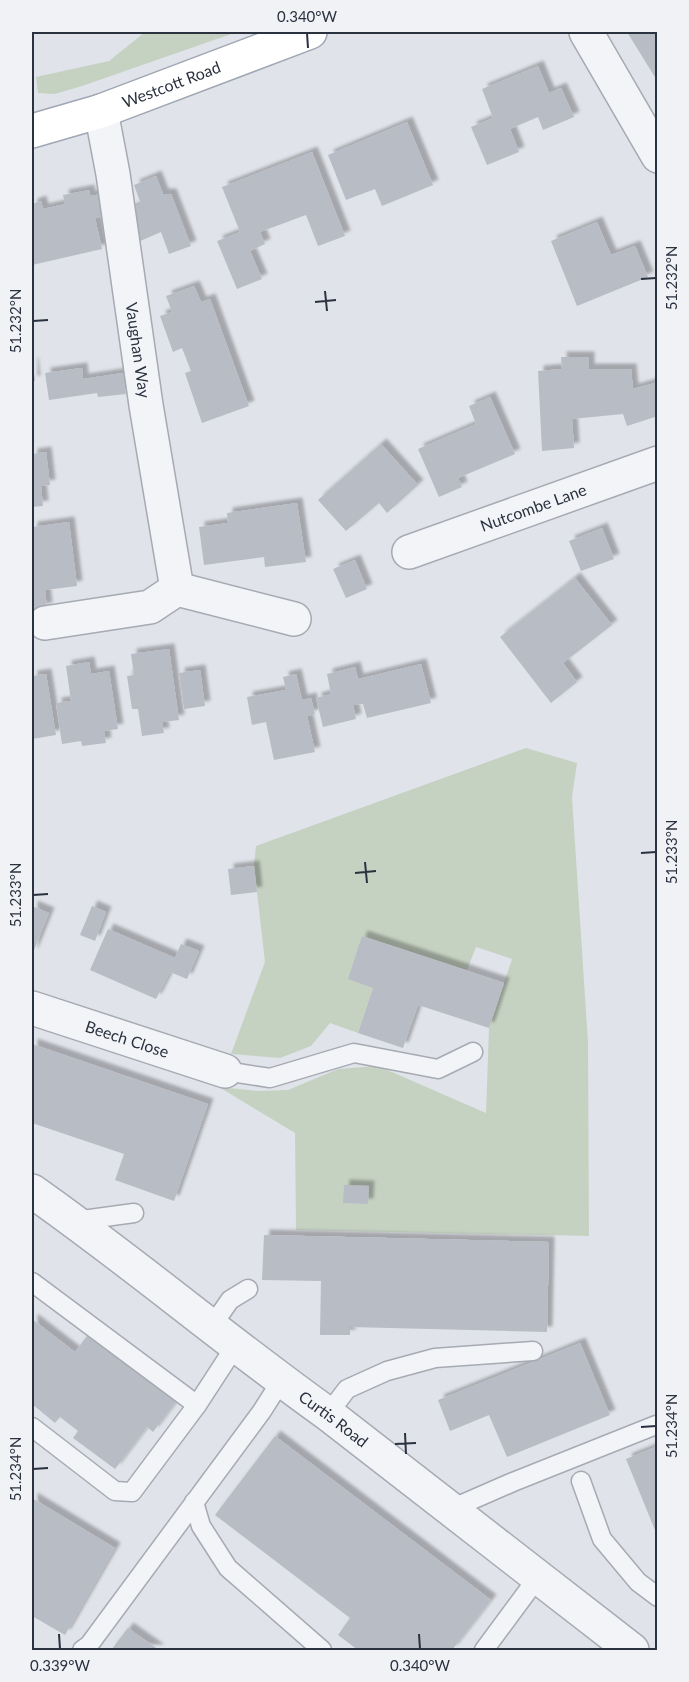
<svg xmlns="http://www.w3.org/2000/svg" width="689" height="1682" viewBox="0 0 689 1682" font-family="Lato,sans-serif">
<style>
.green{fill:#c5d2c2}
.building{fill:#b8bcc5;filter:url(#shadow)}
.lines{fill:none;stroke-linecap:round;stroke-linejoin:round}
.service-casing{stroke:#a6aab3;stroke-width:21}
.minor-casing{stroke:#a6aab3;stroke-width:36}
.primary-casing{stroke:#a0a7b4;stroke-width:36}
.service{stroke:#f3f4f7;stroke-width:18}
.minor{stroke:#f3f4f7;stroke-width:33}
.primary{stroke:#fff;stroke-width:33}
.ticks{fill:none;stroke:#2a313f;stroke-width:2}
.labels{text-anchor:middle;stroke-width:6;stroke-linejoin:round;paint-order:stroke}
.street-label{font-size:16px;fill:#2a313f;stroke:#f0f2f6}
.neatline{fill:none;stroke:#2a313f;stroke-width:2}
.ticks-label{font-size:15px;text-anchor:middle;fill:#2a313f}
</style>
<defs>
<filter id="shadow"><feDropShadow dx="5.5" dy="-5.5" stdDeviation="1.5" flood-color="#0004"/></filter>
</defs>
<rect width="100%" height="100%" fill="#e0e3e9"/>
<path class="green" d="M145,32h92l-155,54 -27,8 -17,-1 -2,-16 73,-16z
M526,748l51,15 -5,34 16,246 1,193 -293,-6 -1,-97 -76,-46 40,4 29,-1 50,-21 40,-3 108,47 3,-85 23,-69 -36,-12 -9,23 -105,-34 11,52 -15,45 -28,-10 -19,23 -31,12 -49,-4 34,-92 -11,-96 2,-20z"/>
<path class="building" d="M627,32h31v50z
M538,66l11,27 12,-5 13,29 -31,13 -5,-13 -28,12 9,23 -32,13 -16,-38 22,-9 -11,-29z
M407,122l26,63 -51,21 -7,-17 -29,11 -18,-45z
M312,152l33,84 -27,10 -12,-31 -46,17 5,12 -15,7 12,28 -25,10 -20,-48 23,-9 -18,-45z
M156,176l7,18h8l20,52 -22,8 -8,-22 -23,10 -9,-32 12,-6 -7,-19z
M89,190l1,6 12,-2 5,21 -12,3 7,31 -70,16v-61l9,-3 2,8 22,-5 -2,-9z
M597,222l14,33 24,-9 13,31 -71,29 -26,-65z
M194,286l7,16 9,-3 39,107 -47,17 -17,-50 6,-2 -9,-23 -9,4 -13,-36 12,-4 -6,-16z
M561,357h28v12h42l2,20 25,-7v34l-31,10 -4,-12 -51,5 2,29 -32,3 -4,-80 24,-2z
M32,363h1l2,18h-3z
M82,368l1,11 40,-6 3,21 -28,3 -1,-4 -48,7 -4,-27z
M490,397l25,57 -57,24 4,9 -23,10 -21,-48 58,-25 -7,-18z
M381,444l37,41 -31,28 -8,-10 -33,28 -28,-31z
M46,452l4,33 -9,1 2,20 -11,1v-53z
M297,503l9,59 -41,5 -1,-10 -60,8 -5,-38 29,-4 -1,-10z
M69,522l8,64 -32,4 2,18 -15,2v-83z
M602,528l12,31 -33,12 -12,-30z
M355,560l12,29 -21,9 -13,-29z
M575,578l37,47 -49,38 14,19 -26,21 -51,-66z
M169,649l10,71 -17,2 2,11 -22,3 -4,-27h-6l-5,-33 7,-1 -3,-21z
M89,662l2,12 18,-3 9,58 -14,2 2,12 -24,3 -1,-5 -19,3 -6,-41 15,-2 -5,-35z
M421,664l10,39 -64,15 -4,-14 -10,1 3,14 -33,8 -7,-29 15,-4 -4,-20 28,-7 3,12z
M200,670l5,36 -21,3 -5,-36z
M46,674l10,61 -24,4v-63z
M296,674l6,26 9,-2 4,16 -8,2 8,36 -41,8 -8,-38 -14,3 -5,-28 39,-7 -3,-13z
M254,866l3,26 -26,3 -3,-26z
M32,906l17,7 -17,42z
M92,906l14,6 -11,29 -15,-6z
M108,929l67,29 6,-14 18,7 -12,28 -17,-7 -14,27 -66,-29z
M362,936l142,47 -15,45 -71,-23 -15,43 -45,-15 15,-45 -25,-9z
M32,1044l176,60 -34,97 -59,-21 9,-26 -92,-31z
M344,1185l25,1 -1,18 -25,-1z
M264,1235l285,7 -2,90 -197,-5v8h-30l1,-54 -59,-1z
M32,1319l43,33 15,-20 88,67 -25,33 -6,-5 -32,42 -42,-31 5,-7 -18,-14 -5,6 -23,-19z
M580,1343l30,72 -103,42 -18,-42 -39,16 -12,-31z
M275,1436l216,164 -39,50h-94l-20,-15 12,-17 -135,-103z
M658,1446v89h-1l-31,-76z
M32,1498l83,50 -50,87 -33,-19z
M128,1628l31,22h-48z"/>
<g class="lines">
<g class="service-casing">
<path id="service" d="M225,1071l45,7 84,-25 84,16 35,-17
M75,1221l59,-8
M32,1282l165,123 -65,87 -17,-1 -83,-64
M212,1326l18,-26 18,-11
M197,1405l39,-60
M328,1414l19,-25 40,-18 48,-13 98,-7
M581,1481l21,58 36,43 20,15
M194,1502l7,24 27,42 94,82
M451,1509l62,-27 143,-57
M82,1650l7,-5 173,-234 19,-30
M484,1650l54,-73"/>
</g>
<g class="minor-casing">
<g id="minor">
<path d="M586,32l72,124"/>
<path id="s1" d="M101,111l12,63 33,231 31,184"/>
<path id="s2" d="M409,552l249,-89"/>
<path d="M45,623l105,-16 27,-18 117,30"/>
<path id="s3" d="M32,1008l193,63"/>
<path id="s4" d="M32,1191c101,71 195,151 296,223l304,236"/>
</g>
</g>
<g class="primary-casing">
<g id="primary">
<path id="s5" d="M32,131l69,-20 209,-79"/>
</g>
</g>
<use href="#service" class="service"/>
<use href="#minor" class="minor"/>
<use href="#primary" class="primary"/>
</g>
<path class="ticks" d="M307,33l1,15M641,279l15,-1M325,291l2,20M315,302l21,-2M33,321l15,-1M641,853l15,-1M365,862l2,21M355,873l21,-2M33,895l15,-1M641,1427l15,-1M405,1433l1,21M395,1444l21,-1M33,1469l15,-1M59,1634l1,15M419,1634l1,15"/>
<g class="labels">
<g class="street-label">
<text dy="6" stroke="none"><textPath href="#s5" startOffset="147">Westcott Road</textPath></text>
<text dy="6" stroke="none"><textPath href="#s1" startOffset="242">Vaughan Way</textPath></text>
<text dy="6" stroke="none"><textPath href="#s2" startOffset="132">Nutcombe Lane</textPath></text>
<text dy="6" stroke="none"><textPath href="#s3" startOffset="100">Beech Close</textPath></text>
<text dy="6" stroke="none"><textPath href="#s4" startOffset="378">Curtis Road</textPath></text>
</g>
</g>
<rect width="689" height="1682" fill="none" stroke="#f0f2f6" stroke-width="66"/>
<rect x="33" y="33" width="623" height="1616" class="neatline"/>
<g class="ticks-label">
<text x="307" y="22">0.340°W</text>
<text transform="translate(672 278) rotate(-90)" y="5">51.232°N</text>
<text transform="translate(16 321) rotate(-90)" y="5">51.232°N</text>
<text transform="translate(672 852) rotate(-90)" y="5">51.233°N</text>
<text transform="translate(16 895) rotate(-90)" y="5">51.233°N</text>
<text transform="translate(672 1426) rotate(-90)" y="5">51.234°N</text>
<text transform="translate(16 1469) rotate(-90)" y="5">51.234°N</text>
<text x="60" y="1671">0.339°W</text>
<text x="420" y="1671">0.340°W</text>
</g>
</svg>
